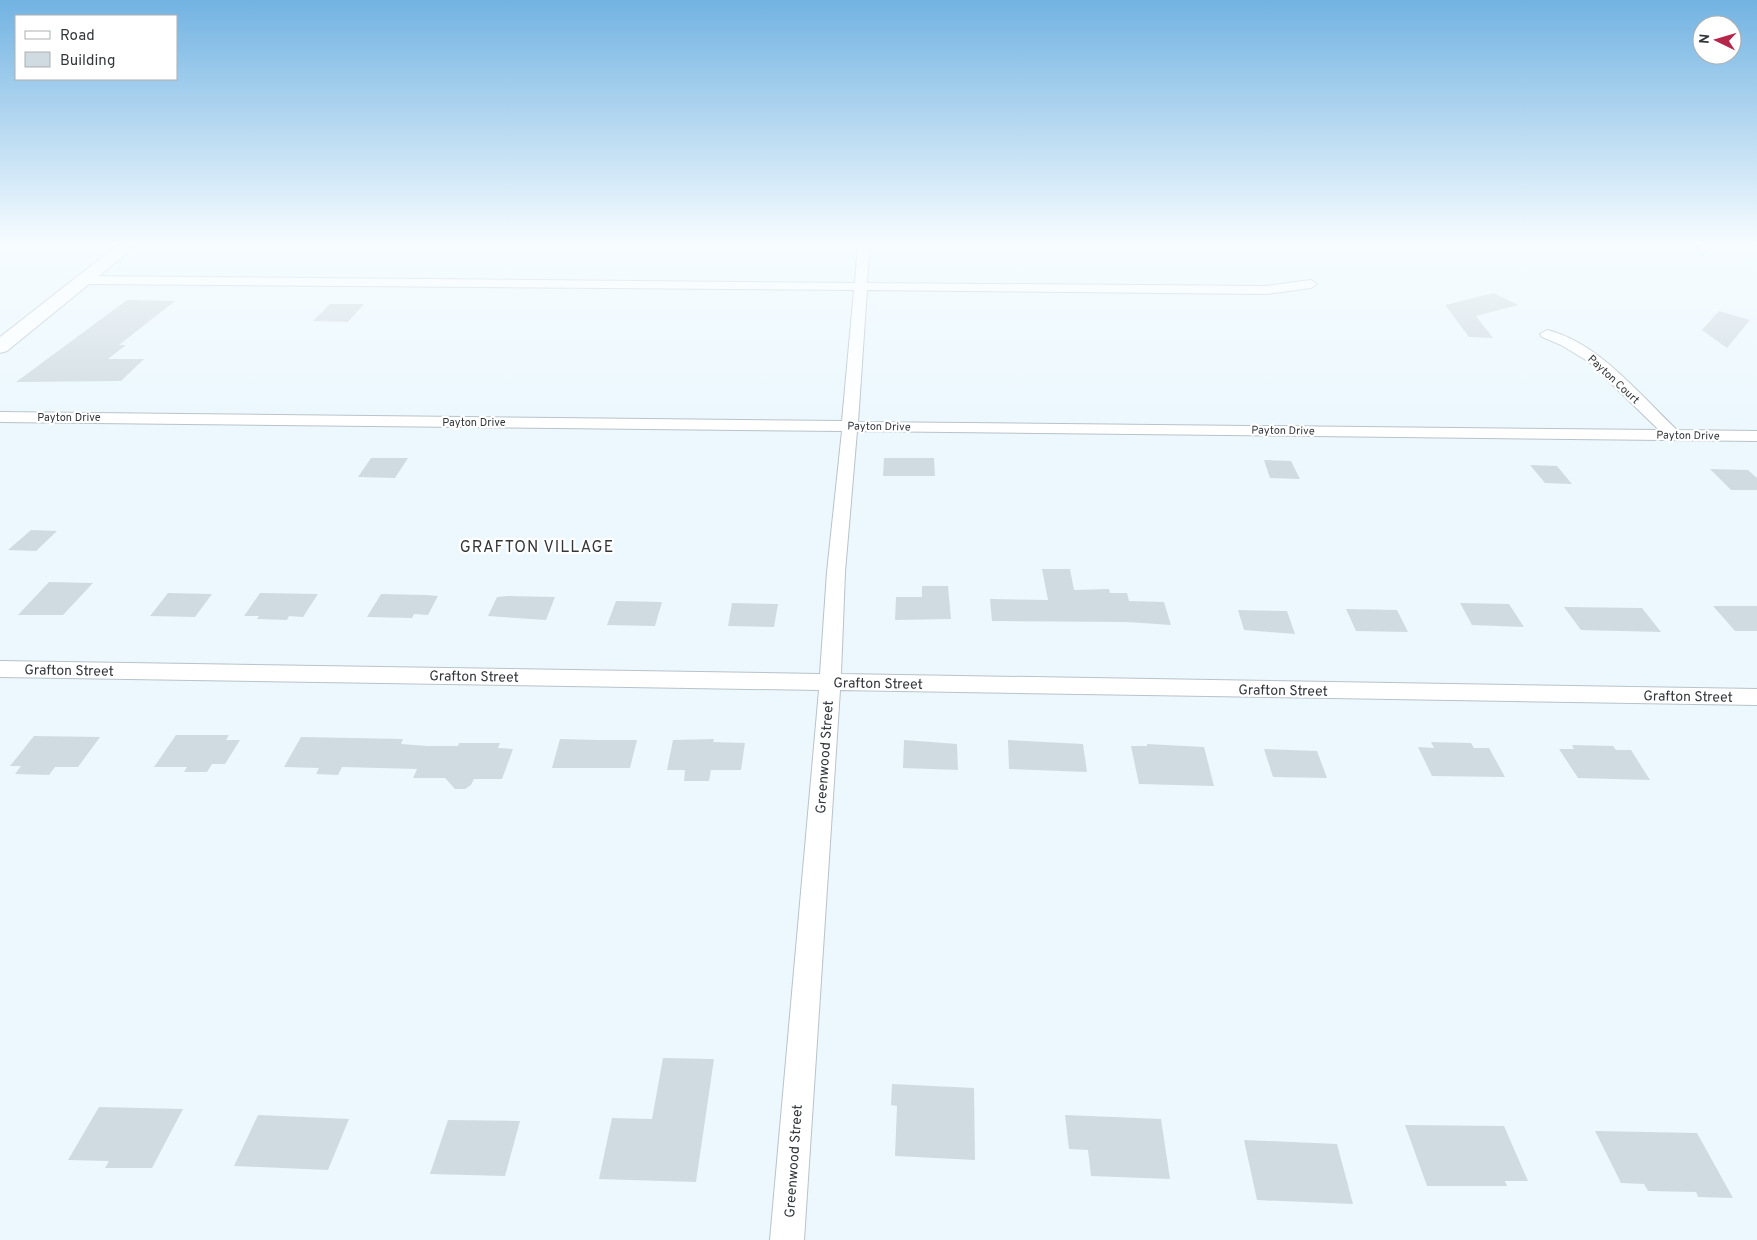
<svg xmlns="http://www.w3.org/2000/svg" width="1757" height="1240" viewBox="0 0 1757 1240" font-family="Overpass,sans-serif">
<style>
.building{fill:#d0dbe1}
.lines{fill:none;stroke-linecap:round;stroke-linejoin:round}
.street-casing{stroke:#b9c3c9;stroke-width:2}
.secondary-casing{stroke:#b9c3c9;stroke-width:2}
.street{fill:#fff;fill-rule:evenodd}
.secondary{fill:#fff;fill-rule:evenodd}
.labels{text-anchor:middle;stroke-width:4.5;stroke-linejoin:round;paint-order:stroke}
.far-street-label{font-size:11px;fill:#33373a;stroke:#fff}
.street-label{font-size:14px;fill:#33373a;stroke:#fff}
.quarter-label{font-size:16px;letter-spacing:1px;fill:#33373a;stroke:#fff}
</style>
<rect width="100%" height="100%" fill="#ecf8fe"/>
<path class="building" d="M1494,293l24,12 -42,11 17,22 -24,-1 -24,-32z
M127,300l48,1 -56,44h7l-18,14h36l-23,22 -105,1z
M330,304h34l-16,18 -35,-1z
M1719,311l31,9 -23,28 -25,-18z
M371,458h37l-13,20 -37,-1z
M884,458h50l1,18h-52z
M1264,460l27,1 9,18 -30,-1z
M1530,465l27,1 15,18 -27,-1z
M1710,469l38,1 9,8v12h-26z
M31,530l26,1 -21,20 -28,-1z
M1042,569h28l4,21 35,-1 1,4h17l2,8 35,1 7,23 -44,-3 -135,-1 -2,-22 58,1z
M49,582l44,1 -30,32h-45z
M922,586h26l3,33 -56,1 1,-23h26z
M168,593l44,1 -17,23 -45,-1z
M260,593l58,1 -15,23 -14,-1 -2,4 -30,-1 2,-3h-15z
M381,594l46,1 11,1 -10,19 -14,-1 -2,4 -45,-1z
M507,596l48,1 -9,23 -58,-4 9,-19z
M616,601l46,1 -7,24 -48,-1z
M732,603l46,1 -4,23 -46,-1z
M1460,603l49,1 15,23 -52,-2z
M1713,606h44v25h-22z
M1564,607l78,1 19,24 -80,-2z
M1346,609l51,1 11,22 -52,-1z
M1238,610l49,1 8,23 -51,-4z
M176,735h53l-3,5h14l-15,24h-13l-5,8h-23l3,-5h-33z
M34,736l66,1 -22,30h-23l-6,8 -34,-1 6,-8h-11z
M301,737l102,2 -2,5 27,2h30l1,-3h41l-2,5 15,1 -11,30h-28l-3,6 -6,4h-10l-10,-11h-32l4,-9 -75,-2 -4,8 -22,-1 3,-6 -35,-1z
M560,739l37,1h40l-7,28h-78z
M714,739l-1,3 32,1 -4,27h-30l-2,11h-25l1,-11h-18l6,-30z
M904,740l53,4 1,26 -55,-2z
M1008,740l75,4 4,28 -78,-3z
M1431,742l40,1 3,5h15l16,29 -73,-1 -14,-29 16,1z
M1147,744l57,3 10,39 -75,-2 -8,-38h16z
M1572,745l41,1 3,4h15l19,30 -72,-2 -19,-29h15z
M1264,749l53,2 10,27 -54,-1z
M663,1058l51,1 -18,123 -97,-3 13,-61 40,1z
M892,1084l82,4 1,72 -80,-4 2,-50 -6,-1z
M99,1107l84,2 -31,59h-47l4,-7 -41,-1z
M258,1115l91,4 -21,51 -94,-4z
M1065,1115l96,4 9,60 -79,-3 -3,-26 -19,-1z
M448,1120l72,1 -15,55 -75,-2z
M1405,1125l99,1 24,55h-23l2,5h-80z
M1595,1131l102,2 36,65 -35,-1 -2,-5 -48,-1 -4,-7 -23,-1z
M1244,1140l93,4 16,60 -96,-4z"/>
<g class="lines">
<g class="street-casing">
<path id="street" d="M858,244h12l-3,39 399,3 45,-6 6,4 -6,4 -45,6 -399,-4 -9,132 801,8 -70,-68 -28,-17 -19,-8 -2,-3 7,-4c51,12 93,65 130,100l80,1v10l-900,-10 -12,141 -4,102 916,15v16l-917,-15 -36,550h-34l49,-550 -819,-13v-16l820,13 7,-102 15,-141 -842,-9v-10l842,9 12,-131 -769,-6 -6,-4 6,-4 770,7z
M1697,244h12l1,4 -6,4 -4,-1z"/>
</g>
<g class="secondary-casing">
<path id="secondary" d="M119,244h19l-131,107 -7,2v-16z"/>
</g>
<use href="#street" class="street"/>
<use href="#secondary" class="secondary"/>
</g>
<linearGradient id="sky" x2="0" y2="1"><stop stop-color="#72b3e2"/><stop offset="0.58" stop-color="#f6fcff"/><stop offset="1" stop-color="#f6fcff" stop-opacity="0"/></linearGradient>
<rect width="1757" height="418" fill="url(#sky)"/>
<g class="labels">
<g class="far-street-label">
<text transform="translate(1614 379) rotate(43)" y="4">Payton Court</text>
<text x="69" y="421">Payton Drive</text>
<text x="474" y="426">Payton Drive</text>
<text transform="translate(879 426) rotate(1)" y="4">Payton Drive</text>
<text transform="translate(1283 430) rotate(1)" y="4">Payton Drive</text>
<text transform="translate(1688 435) rotate(1)" y="4">Payton Drive</text>
</g>
<g class="street-label">
<text transform="translate(69 670) rotate(1)" y="5">Grafton Street</text>
<text transform="translate(474 676) rotate(1)" y="5">Grafton Street</text>
<text transform="translate(878 683) rotate(1)" y="5">Grafton Street</text>
<text transform="translate(1283 690) rotate(1)" y="5">Grafton Street</text>
<text transform="translate(1688 696) rotate(1)" y="5">Grafton Street</text>
<text transform="translate(824 757) rotate(-86)" y="5">Greenwood Street</text>
<text transform="translate(793 1161) rotate(-86)" y="5">Greenwood Street</text>
</g>
<g class="quarter-label">
<text x="537" y="552">GRAFTON VILLAGE</text>
</g>
</g>
<rect x="15" y="15" width="162" height="65" fill="#ffffff" stroke="#adafb0"/>
<rect x="25" y="31" width="25" height="8" fill="#ffffff" stroke="#adafb0"/>
<text x="60" y="40" font-size="15" fill="#33373a">Road</text>
<rect x="25" y="52" width="25" height="15" fill="#d0dbe1" stroke="#adafb0"/>
<text x="60" y="65" font-size="15" fill="#33373a">Building</text>
<g transform="translate(1717 40) rotate(275)"><circle r="24" fill="#ffffff" stroke="#adafb0"/>
<path d="M0-4L9 19L0 12L-9 19Z" fill="#b6254a"/>
<text y="-8" font-size="14" font-weight="bold" text-anchor="middle" fill="#33373a">N</text>
</g>
</svg>
